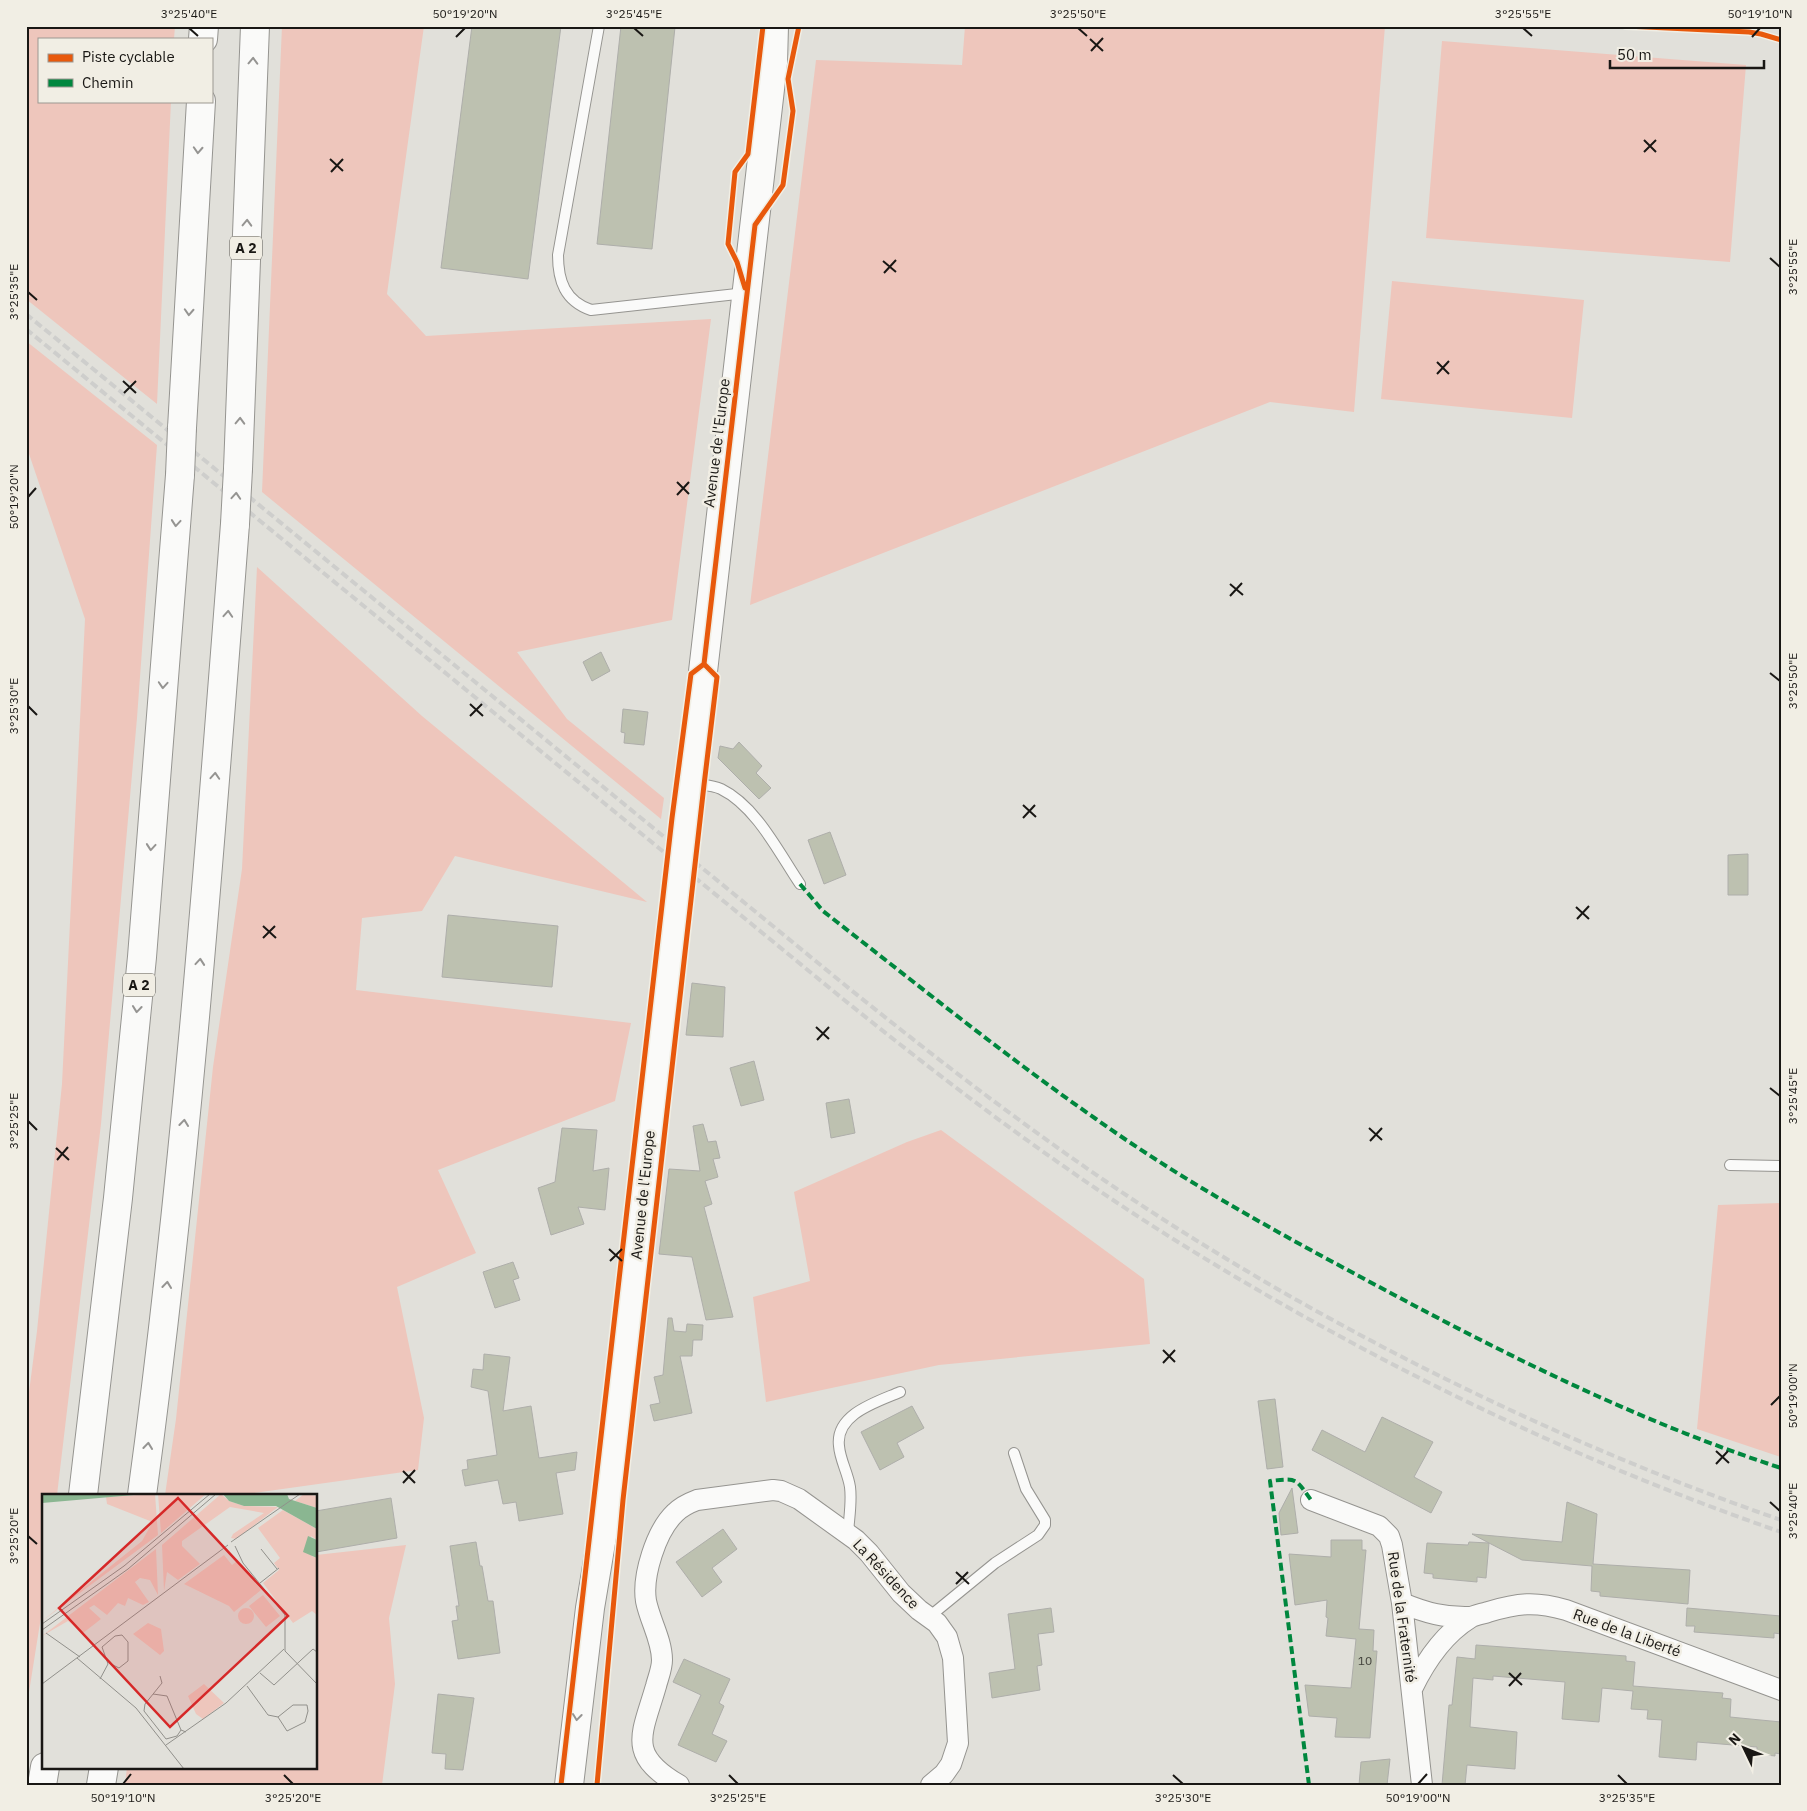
<svg xmlns="http://www.w3.org/2000/svg" width="1807" height="1811" viewBox="0 0 1807 1811" font-family="'IBM Plex Sans',sans-serif">
<style>
.green{fill:#eec6bc}
.building{fill:#bdc1b0;stroke:#aeaeaa}
.lines{fill:none;stroke-linecap:round;stroke-linejoin:round}
.lane-casing{stroke:#959490;stroke-width:12}
.street-casing{stroke:#959490;stroke-width:22}
.secondary-casing{stroke:#959490;stroke-width:30}
.highway-casing{stroke:#959490;stroke-width:30}
.lane{stroke:#fafaf9;stroke-width:10}
.street{stroke:#fafaf9;stroke-width:20}
.secondary{stroke:#fafaf9;stroke-width:28}
.highway{stroke:#fafaf9;stroke-width:28}
.rail{stroke:#cececc;stroke-width:4;stroke-dasharray:8 4;stroke-linecap:butt}
.secondary-bridge-casing{stroke:#959490;stroke-width:30;stroke-linecap:butt}
.highway-bridge-casing{stroke:#959490;stroke-width:30;stroke-linecap:butt}
.secondary-bridge{stroke:#fafaf9;stroke-width:28}
.highway-bridge{stroke:#fafaf9;stroke-width:28}
.quiet{stroke:#00873e;stroke-width:4;stroke-dasharray:8 4;stroke-linecap:butt}
.cycleway-casing{stroke:#f1eee4;stroke-width:8}
.cycleway{stroke:#e8590c;stroke-width:5}
.oneway{stroke:#959492}
.ticks{fill:none;stroke:#191714;stroke-width:2}
.labels{text-anchor:middle;stroke-width:5;stroke-linejoin:round;paint-order:stroke}
.number-label{font-size:12px;fill:#42423b}
.shield{fill:#f1eee4;stroke:#5a5852;stroke-width:1}
.shield-label{font-size:14px;font-weight:bold;fill:#191714}
.street-label{font-size:15px;fill:#191714;stroke:#f1eee4}
.inset-road{fill:none;stroke:#91908b;stroke-width:1}
.view{fill:#d62828;fill-opacity:0.15;stroke:#d62828;stroke-width:2.5}
.inset-edge{fill:none;stroke:#191714;stroke-width:2.5}
.neatline{fill:none;stroke:#191714;stroke-width:2}
.ticks-label{font-size:12px;text-anchor:middle;fill:#191714}
</style>
<rect width="100%" height="100%" fill="#e1e0da"/>
<path class="green" d="M26,26h149l-1,13h-135v62h132l-14,303 -131,-105z
M282,26h142l-37,268 39,42 285,-17 -39,301 -155,32 50,67 97,79 -3,21 -399,-327z
M965,26h420l-31,386 -84,-10 -520,203 66,-545 146,5z
M1442,41l304,24 -16,197 -304,-24z
M1392,281l192,19 -12,118 -191,-19z
M26,341l131,104 -20,273 -36,406 -44,371h-13v103l-18,113v-296l11,-84 25,-247 23,-465 -59,-174z
M257,567l165,149 225,186 -192,-46 -33,55 -60,7 -6,72 275,33 -16,78 -177,69 38,83 -79,34 27,131 -6,52 -178,25h-75l11,-76 37,-352 29,-198z
M941,1130l203,149 6,65 -211,21 -173,37 -13,-105 57,-16 -16,-89 113,-50z
M1781,1203v254l-84,-28 21,-224z
M406,1545l-17,73 6,66 -13,101h-257l2,-18h189v-212z"/>
<path class="building" d="M472,26h89l-33,253 -87,-11z
M621,26l54,1 -23,222 -55,-5z
M601,652l9,19 -18,10 -9,-19z
M623,709l25,3 -4,33 -20,-2 1,-10 -4,-1z
M739,742l23,24 -6,7 15,15 -12,11 -41,-41 2,-12 13,3z
M830,832l16,43 -22,9 -16,-44z
M1748,854v41h-20v-40z
M448,915l110,11 -6,61 -110,-10z
M692,983l33,4 -2,50 -37,-2z
M754,1061l10,39 -23,6 -11,-38z
M849,1099l6,34 -24,5 -5,-35z
M703,1124l5,18 8,-1 4,17 -7,1 5,18 -13,4 7,23 -8,3 29,110 -27,3 -14,-63 -33,-3 10,-85 31,2 -7,-45z
M562,1128l35,2 -4,41 16,-3 -4,42 -27,-3 6,17 -33,11 -13,-47 17,-6z
M513,1262l6,16 -6,2 7,20 -25,8 -12,-36z
M668,1318h4l2,13 12,1 1,-8 16,1 -1,15h-9l-1,16h-12l12,57 -38,8 -4,-16 10,-2 -6,-26 9,-2z
M484,1354l26,3 -7,54 28,-5 8,52 38,-6 -2,18 -19,3 7,41 -44,7 -3,-19 -13,2 -5,-24 -33,6 -3,-16 6,-1 -1,-9 30,-5 -9,-64 -17,-4 2,-18 10,1z
M1275,1399l8,68 -16,2 -9,-68z
M912,1406l12,22 -27,15 7,14 -24,13 -19,-38z
M1382,1417l51,25 -19,35 28,15 -11,21 -119,-63 10,-20 43,22z
M1292,1488l6,45 -17,2 -2,-22z
M391,1498l6,40 -81,14v-41z
M1567,1502l30,12 -4,50 97,6 -2,34 -88,-8v-4l-9,-1 1,-25 -70,-6 -33,-17 -3,35 -9,-1v5l-44,-4v-4l-9,-1 3,-30 41,2 1,-3 20,1 -17,-9 90,8z
M723,1529l14,20 -25,19 10,14 -20,15 -26,-35z
M1331,1540h31v10h4l-7,79 15,1 -1,21h4l-7,87 -35,-1 2,-19 -28,-2 -4,-31 46,3 5,-49 -30,-3 2,-18 -2,-1 1,-17 -32,5 -6,-51 42,3z
M476,1542l4,24h2l6,35h5l7,52 -42,6 -6,-38 6,-1 -2,-14h3l-9,-60z
M1051,1608l3,24 -16,2 4,31 -5,1 3,24 -48,8 -3,-25 26,-4 -7,-55z
M1687,1608l94,8v18l-7,-1v5l-80,-6 1,-6h-9z
M1476,1645l150,11v5l9,1 -2,24 90,7 -1,5 9,1 -1,18 51,5v32l-6,-1v3l-18,-2v-7l-60,-5 -1,18 -37,-3 3,-37 -15,-1 1,-9 -17,-1 2,-18 -31,-3 -3,34 -37,-3 3,-37 -72,-6v4l-20,-2 -3,49 47,5 -2,37 -48,-4 -2,20h-23l7,-80h3l5,-48 18,2z
M684,1659l46,20 -11,24 5,3 -12,28 15,7 -11,21 -38,-17 23,-50 -28,-13z
M438,1694l36,4 -11,72 -18,-1 1,-15 -14,-1z
M1390,1759l-3,26h-28l2,-23z"/>
<g class="lines">
<g class="lane-casing">
<path id="lane" d="M599,26l-41,229c0,26 7,46 33,55l155,-17
M691,783c10,2 21,2 30,6 35,17 58,64 79,95
M1730,1165l51,1
M848,1533c1,-15 4,-31 2,-46 -2,-14 -10,-27 -11,-41 -4,-32 38,-44 61,-54
M929,1617l66,-54 43,-28 7,-10v-5l-19,-31 -12,-36"/>
</g>
<g class="street-casing">
<path id="street" d="M1311,1500l68,26 10,10 3,9 10,58 20,182
M1402,1603c24,10 43,15 69,14
M1412,1689c13,-27 32,-55 58,-71 4,-3 12,-4 18,-6 30,-9 47,-11 78,-2l215,80
M679,1785c-53,-31 -37,-50 -23,-99 2,-8 6,-17 6,-26 0,-20 -12,-39 -16,-59 -4,-25 10,-70 29,-88 6,-6 14,-10 22,-13l76,-10 8,1 18,8 57,41 13,13 32,40 18,17 18,13 10,14 6,21 5,85 -7,21 -7,10 -13,11"/>
</g>
<g class="secondary-casing">
<path id="secondary" d="M685,828l88,-765 1,-37
M569,1785l21,-177 19,-113 69,-601"/>
</g>
<g class="highway-casing">
<path id="highway" d="M203,39l1,-13
M182,428l19,-327
M238,469l17,-443
M83,1495l35,-297 24,-241 38,-482
M142,1495c44,-323 68,-647 93,-971
M42,1785l3,-18
M101,1785l3,-18"/>
</g>
<use href="#lane" class="lane"/>
<use href="#street" class="street"/>
<use href="#secondary" class="secondary"/>
<use href="#highway" class="highway"/>
<path class="rail" d="M26,314l825,676c107,86 216,169 332,242 184,116 393,217 598,288
M26,329l817,670c108,87 218,170 335,243 190,118 392,217 603,290"/>
<g class="secondary-bridge-casing">
<path id="secondary-bridge" d="M678,894l7,-66"/>
</g>
<g class="highway-bridge-casing">
<path id="highway-bridge" d="M180,475l2,-47
M235,524l3,-55"/>
</g>
<use href="#secondary-bridge" class="secondary-bridge"/>
<use href="#highway-bridge" class="highway-bridge"/>
<path class="quiet" d="M800,884l23,27 14,11c86,67 170,135 259,197 91,65 190,118 289,171 127,68 258,133 396,178
M1309,1785l-39,-304c28,-3 25,-3 41,19"/>
<g class="cycleway-casing">
<path id="cycleway" d="M1626,26l123,6 12,2 20,6
M745,288l-8,-26 -9,-18 7,-72 13,-18 15,-128
M704,664l51,-439 28,-40 10,-74 -5,-32 11,-53
M561,1785l111,-967 19,-144 13,-10
M597,1785l26,-285 81,-715 13,-108 -13,-13"/>
</g>
<use href="#cycleway" class="cycleway"/>
</g>
<defs><path id="oneway-chevron" d="M-2-3.5L2.5 0L-2 3.5" fill="none" stroke-width="1.6" stroke-linecap="round" stroke-linejoin="round" transform="scale(1.25)"/></defs>
<g class="oneway">
<use href="#oneway-chevron" transform="translate(253 61) rotate(-88)"/>
<use href="#oneway-chevron" transform="translate(198 150) rotate(93)"/>
<use href="#oneway-chevron" transform="translate(247 223) rotate(-88)"/>
<use href="#oneway-chevron" transform="translate(189 312) rotate(93)"/>
<use href="#oneway-chevron" transform="translate(240 421) rotate(-88)"/>
<use href="#oneway-chevron" transform="translate(236 496) rotate(-86)"/>
<use href="#oneway-chevron" transform="translate(176 523) rotate(95)"/>
<use href="#oneway-chevron" transform="translate(228 614) rotate(-86)"/>
<use href="#oneway-chevron" transform="translate(163 685) rotate(94)"/>
<use href="#oneway-chevron" transform="translate(215 776) rotate(-86)"/>
<use href="#oneway-chevron" transform="translate(151 847) rotate(95)"/>
<use href="#oneway-chevron" transform="translate(200 962) rotate(-85)"/>
<use href="#oneway-chevron" transform="translate(137 1009) rotate(96)"/>
<use href="#oneway-chevron" transform="translate(184 1123) rotate(-84)"/>
<use href="#oneway-chevron" transform="translate(167 1285) rotate(-84)"/>
<use href="#oneway-chevron" transform="translate(148 1446) rotate(-84)"/>
<use href="#oneway-chevron" transform="translate(577 1717) rotate(97)"/>
</g>
<path class="ticks" d="M189,28l9,8M634,28l9,8M1078,28l9,8M1523,28l9,8M456,37l9,-9M1752,37l8,-9M1090,39l13,12M1091,51l12,-13M1644,140l12,12M1644,152l12,-12M330,159l13,12M331,172l12,-13M1770,258l10,9M883,261l13,11M884,273l12,-13M28,292l9,8M1437,362l12,12M1437,374l12,-13M123,381l13,12M124,393l12,-12M677,482l12,12M677,495l12,-13M28,497l8,-9M1230,584l13,11M1230,596l12,-13M1770,673l10,8M470,704l13,12M28,706l9,9M470,716l12,-12M1023,805l13,12M1023,818l12,-13M1576,907l13,12M1577,919l12,-13M263,926l13,12M263,938l12,-12M816,1027l13,12M817,1040l12,-13M1770,1088l10,8M28,1121l9,9M1369,1128l13,12M1370,1141l12,-13M56,1148l13,12M57,1160l11,-13M609,1249l13,12M610,1261l12,-12M1163,1350l12,12M1163,1363l12,-13M1771,1405l9,-9M1716,1451l13,12M1716,1464l12,-13M403,1471l12,12M403,1483l12,-13M1770,1502l10,9M28,1536l9,8M956,1572l13,12M956,1584l12,-12M1509,1673l13,12M1509,1686l12,-13M284,1775l9,9M729,1775l9,9M1173,1775l10,9M1618,1775l9,9M123,1784l8,-10M1418,1784l9,-10"/>
<g class="labels">
<g class="number-label">
<text x="1365" y="1665">10</text>
</g>
<g class="shield">
<rect x="230" y="236.5" width="32" height="23" rx="4"/>
<rect x="123" y="973.5" width="32" height="23" rx="4"/>
</g>
<g class="shield-label">
<text x="246" y="253">A 2</text>
<text x="139" y="990">A 2</text>
</g>
<g class="street-label">
<text transform="translate(717 443) rotate(-83)" y="5">Avenue de l'Europe</text>
<text transform="translate(643 1195) rotate(-84)" y="5">Avenue de l'Europe</text>
<text transform="translate(886 1574) rotate(47)" y="5">La Résidence</text>
<text transform="translate(1402 1617) rotate(82)" y="5">Rue de la Fraternité</text>
<text transform="translate(1627 1633) rotate(20)" y="5">Rue de la Liberté</text>
</g>
</g>
<g transform="translate(42 1494)">
<rect width="275" height="275" fill="#e1e0da"/>
<path d="M113,0l3,41 -116,86 100,-80 9,-16 -1,-4 -43,-17 -1,-7zM116,0h48l-45,39zM179,0l8,7 15,5 34,1 -42,32 -5,-1 2,-4 31,-21 -34,-6 -48,34v5l18,18 -22,16 -11,-8 -3,19 -2,-46zM262,0l13,2v12l-22,-7zM241,16l34,19v11l-6,-4 1,20 5,2v57l-5,-4 -19,12 -30,-40 16,-13 -5,-7 6,-5 -22,-30zM114,55l2,46 -8,-15 -10,-2 -5,4 14,20 -6,3 -15,-7 -3,8 -7,-3 -11,12 -13,-10 -5,3 12,11 -18,14 -15,-12 -26,15zM182,61l8,10 5,-4 24,29 -27,22 -5,-6 -45,-22zM221,101l17,21 -14,11 -17,-21zM196 122a8 8 0 1 1 16 0a8 8 0 1 1-16 0ZM106,129l13,6 3,22 -4,4 -27,-21zM162,190l20,19 -21,16 -7,-5 -8,-18z" fill="#eec6bc"/>
<path d="M0,0h103l-103,9zM181,0h64l2,5 28,9v21l-41,-23h-32l-15,-5zM266,42l9,4v18l-14,-6z" fill="#8ab691"/>
<path class="inset-road" d="M189,48l69,-48M193,52l8,17 42,52v36l32,33M219,55l16,20M218,89l19,-15M0,130l82,-58 86,-72M0,136l86,-61 88,-75M4,139l34,24M35,164l59,50 48,61M218,179l14,12 39,-36 4,3M118,182l2,7 -17,21 -1,7 22,28 11,-3 4,-6M58,185l8,-15 -6,-17 13,-11 7,-1 6,7v19l-9,7 -10,-5M0,190l186,-139M205,192l21,29 10,2M111,200l14,2 14,34 5,2M251,211h14l1,6 -3,11 -18,9 -9,-14zM124,251l60,-42 58,-54"/>
<path class="view" d="M136,4l110,118 -118,111 -111,-119z"/>
<rect width="275" height="275" class="inset-edge"/>
</g>
<rect width="1807" height="1811" fill="none" stroke="#f1eee4" stroke-width="55"/>
<rect x="38" y="38" width="175" height="65" fill="#f1eee4" stroke="#9b9891"/>
<rect x="48" y="54" width="25" height="8" fill="#e8590c" stroke="#9b9891"/>
<text x="82" y="62" font-size="15" fill="#191714">Piste cyclable</text>
<rect x="48" y="79" width="25" height="8" fill="#00873e" stroke="#9b9891"/>
<text x="82" y="88" font-size="15" fill="#191714">Chemin</text>
<g transform="translate(1744 1748) rotate(313)" stroke="#f1eee4" stroke-width="4" paint-order="stroke">
<path d="M0-4L9 19L0 12L-9 19Z" fill="#191714"/>
<text y="-8" font-size="14" font-weight="bold" text-anchor="middle" fill="#191714">N</text>
</g>
<path d="M1610 60v8h154v-8" fill="none" stroke="#191714" stroke-width="2.5"/>
<text x="1617" y="60" font-size="15" fill="#191714" stroke="#f1eee4" stroke-width="4" paint-order="stroke">50 m</text>
<rect x="28" y="28" width="1752" height="1756" class="neatline"/>
<g class="ticks-label">
<text x="189" y="18">3°25'40"E</text>
<text x="465" y="18">50°19'20"N</text>
<text x="634" y="18">3°25'45"E</text>
<text x="1078" y="18">3°25'50"E</text>
<text x="1523" y="18">3°25'55"E</text>
<text x="1760" y="18">50°19'10"N</text>
<text transform="translate(1793 267) rotate(-90)" y="4">3°25'55"E</text>
<text transform="translate(14 292) rotate(-90)" y="4">3°25'35"E</text>
<text transform="translate(14 497) rotate(-90)" y="4">50°19'20"N</text>
<text transform="translate(1793 681) rotate(-90)" y="4">3°25'50"E</text>
<text transform="translate(14 706) rotate(-90)" y="4">3°25'30"E</text>
<text transform="translate(1793 1096) rotate(-90)" y="4">3°25'45"E</text>
<text transform="translate(14 1121) rotate(-90)" y="4">3°25'25"E</text>
<text transform="translate(1793 1396) rotate(-90)" y="4">50°19'00"N</text>
<text transform="translate(1793 1511) rotate(-90)" y="4">3°25'40"E</text>
<text transform="translate(14 1536) rotate(-90)" y="4">3°25'20"E</text>
<text x="123" y="1802">50°19'10"N</text>
<text x="293" y="1802">3°25'20"E</text>
<text x="738" y="1802">3°25'25"E</text>
<text x="1183" y="1802">3°25'30"E</text>
<text x="1418" y="1802">50°19'00"N</text>
<text x="1627" y="1802">3°25'35"E</text>
</g>
</svg>
